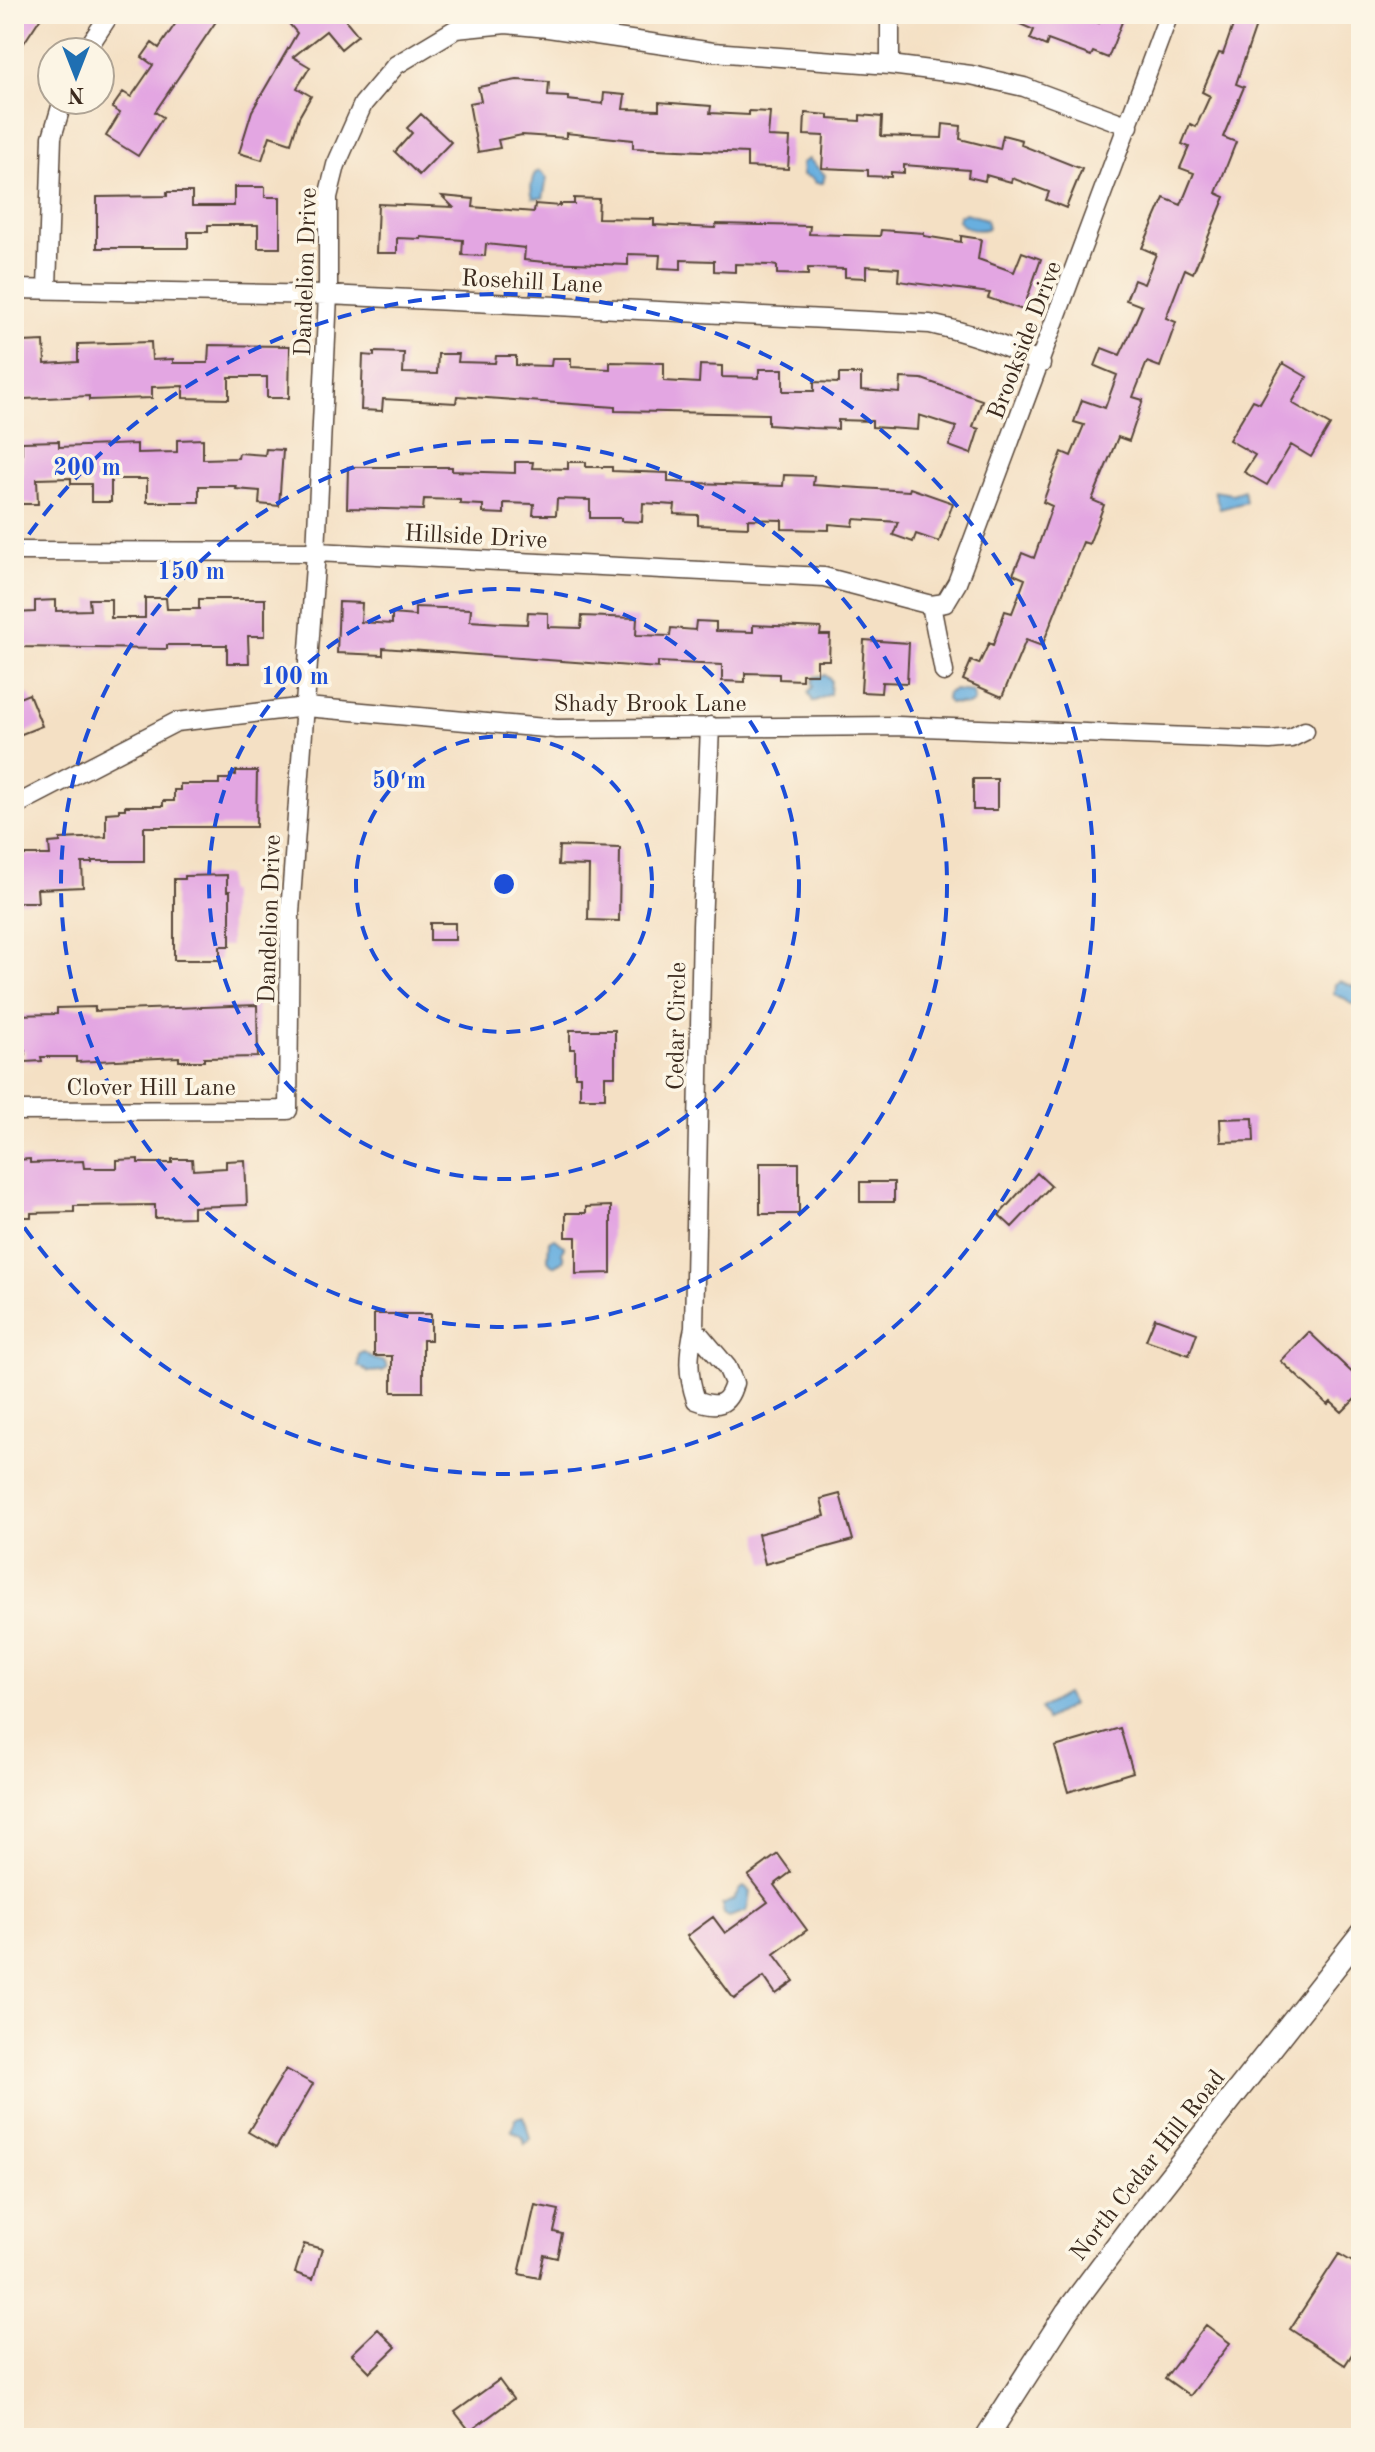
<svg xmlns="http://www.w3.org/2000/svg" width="1375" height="2452" viewBox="0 0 1375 2452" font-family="'Old Standard TT',serif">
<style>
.water{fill:#68afdf;stroke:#526c7e;stroke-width:2}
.building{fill:#e3a6e2}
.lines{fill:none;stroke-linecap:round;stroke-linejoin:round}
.minor-casing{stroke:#574537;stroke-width:21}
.tertiary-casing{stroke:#574537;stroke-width:25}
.minor{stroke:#fff;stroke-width:18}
.tertiary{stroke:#fff;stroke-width:22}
.ring{fill:none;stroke:#1d4ed8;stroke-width:4;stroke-dasharray:14 10}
.labels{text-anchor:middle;stroke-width:7;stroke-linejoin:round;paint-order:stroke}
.street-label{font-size:24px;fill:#3b2a1e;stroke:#fcf5e5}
.centre{fill:#1d4ed8;stroke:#fcf5e5;stroke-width:4}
.ring-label{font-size:24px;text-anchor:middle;font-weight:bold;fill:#1d4ed8;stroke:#fcf5e5;stroke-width:7;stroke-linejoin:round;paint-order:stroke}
</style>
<rect width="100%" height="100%" fill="#fcf5e5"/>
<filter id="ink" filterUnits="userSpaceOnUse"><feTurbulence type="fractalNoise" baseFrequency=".0125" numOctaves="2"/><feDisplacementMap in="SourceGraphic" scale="16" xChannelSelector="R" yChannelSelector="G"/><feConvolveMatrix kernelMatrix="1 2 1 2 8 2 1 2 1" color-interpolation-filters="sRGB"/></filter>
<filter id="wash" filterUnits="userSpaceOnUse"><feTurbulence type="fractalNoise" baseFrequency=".006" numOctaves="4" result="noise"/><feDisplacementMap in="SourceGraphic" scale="32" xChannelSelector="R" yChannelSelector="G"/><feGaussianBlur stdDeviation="1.8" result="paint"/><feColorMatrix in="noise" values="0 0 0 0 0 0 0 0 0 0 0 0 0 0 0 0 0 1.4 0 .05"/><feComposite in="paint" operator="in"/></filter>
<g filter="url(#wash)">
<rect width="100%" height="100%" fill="#f4e0c4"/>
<path class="water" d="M809,159l16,16 -2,8h-7l-4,-5 -9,-3 -1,-12z
M540,171l7,7 -4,20h-10c-3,-8 -2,-18 2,-25z
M965,213l21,6 2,9c-10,4 -25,1 -30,-8l1,-5z
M1244,490l2,12 -26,7 -6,-18 18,3z
M825,675l6,5 -1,14 -17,8 -5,-10 5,-5 -1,-5 3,-5z
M953,690l20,2 1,10 -6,3 -19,-2 -3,-4 1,-6z
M1340,981l14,6 7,-4 -1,21h-9l-5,-5 -12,-5 1,-10z
M554,1238l10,8 -2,6 2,8 -11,6 -5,-6 1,-19z
M364,1352l10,7 11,3 2,6 -4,3 -14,1 -11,-6 1,-12z
M1066,1694l6,11 -26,15 -6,-11z
M744,1887l6,5 -3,19 -18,6 -5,-3 -2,-9 11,-5 7,-11z
M524,2116l6,23 -5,6 -2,-7 -12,-8 5,-12z"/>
<g id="blocks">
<path class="building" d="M14,14h29l-29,44z
M182,14h39l-66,98 8,5 -25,39 -32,-20 14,-23 -8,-5 11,-16 8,5 22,-32 -11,-8 10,-14 7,5z
M281,14h66l-4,3 15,18 -17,14 -15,-18 -33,26 17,10 -13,21 14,8 -12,21 -8,26 -21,-7 -8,24 -23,-7 13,-42 45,-78z
M997,14h79l23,9 3,-9h23l-17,44 -15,-6 -2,4 -43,-16 -2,6 -16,-7 4,-9z
M1237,14h23l-24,70 8,3 -21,50 13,5 -20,51 9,4 -32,76 -8,-4 -19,49 10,4 -16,45 -13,-5 -14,35 10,3 -14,41 -11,-4 -26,63 12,5 -15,39 -6,-2 -41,104 -16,-6 -24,57 -39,-17 8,-19 8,3 10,-21 4,2 12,-34 7,2 13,-34 -12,-5 9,-21 12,5 18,-52 -9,-4 11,-30 8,-20 9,4 13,-31 -10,-3 8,-22 23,8 12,-33 -22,-9 7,-18 18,7 9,-19 13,-30 -16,-6 8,-20 10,4 12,-30 -14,-6 22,-50 17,7 13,-32 -14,-5 9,-21 -7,-3 8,-20 6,3 14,-31 -8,-4 17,-39 4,1z
M517,80l32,2 -1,14 20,1v3l35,4 1,-11 21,2 -2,14 36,1v-8l52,4 -1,7 39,2v-4l21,1 -2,25 22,1 -2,31 -41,-2v-14l-114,-5v-8l-67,-7v5l-44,-3 -24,5 2,8 -22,4 -9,-49 12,-2 -3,-14z
M805,113l24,2v4l31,2v-6l22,2 -1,19 61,2 1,-14 18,2 -1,13 40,10 3,-14 19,5 -1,5 61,24 -16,39 -20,-8 3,-8 -37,-14 -1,4 -25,-7 -1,6 -17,-4 1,-7 -65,-5v8l-13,-1v5l-23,-1v-6l-46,-2 2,-32 -20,-1z
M421,114l30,28 -32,33 -24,-23 17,-19 -5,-5z
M234,187h31v10h15v51h-22v-23h-50v7h-20v16h-91v-51l70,-1v-4h25v14h42z
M442,196l32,3 -1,8 61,5 1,-8 25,2v-2h14v-6l25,1 -1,19 56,1v6l61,3 1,-4 94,2 -1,8 71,2 1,-6 43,3v3l37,6v-6l20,3 -3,20 36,13 8,-20 19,7 -18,51 -35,-12 2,-5 -92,-12 1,-13 -33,-2v12l-21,-1v-8l-37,-1v7l-31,-1v-8l-6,-1 -36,-1v8l-21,-1v-10l-33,-1v9l-22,-1 1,-13 -32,-1v11l-83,-3 -21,-2 1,-12 -39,-4 -1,12 -23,-1 1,-15 -42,-3v2l-24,-1v15h-21l2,-49 75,3z
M44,341l1,23 33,-2v-18l73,-2 1,18 21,-1v4h35l1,-18 81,1 -1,52h-22v-21h-38v22l-46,-1v-12l-31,1v11l-63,2v-4l-65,3 -2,-57z
M374,352l30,1 -1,20 34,1 1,-20h21l-1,8 37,1 1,-7h20v9l35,1 1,-8h19v9l39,2v-7l54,1v18l35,2 1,-18 22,1v11l37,1v-9h24v22h31v-9l25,1v-9h22v16l39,3 1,-15 21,1 60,21 -9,27 6,2 -8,25 -22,-8 7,-19 -37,-12 -1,15 -46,-3v-6l-34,-1v9l-26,-1 -44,-3v-11l-153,-3v-4l-158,-11 -1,7 -73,-4 -1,12 -21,-1 2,-55 11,1z
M1283,363l24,14 -15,26 38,22 -19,32 -20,-12 -24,40 -23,-13 11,-17 -26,-15 24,-40 7,3z
M203,439v20l35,-1 1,-5 26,2 1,-6 17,1 -4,56 -20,-2 1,-13 -24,-2 1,-3h-38v16h-52v-23h-36v23h-20v-18h-20v-6l-34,1 1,25h-22l-1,-27h7v-35l37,-1v6l78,-3v9l40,-1v-12z
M515,462h18l-1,6 36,1v-7h18v5h26v4l56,2v9l115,4 1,-11 30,1 -1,9 96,6 1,-3 43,15 -14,39 -23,-8 -3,8 -20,-7 5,-13 -44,-3 -1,7 -24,-2v6l-47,-1v-9l-34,-1v8l-50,-2v-10l-24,-1 1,-9 -32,-2 -1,19 -21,-1v-3h-31v-18l-33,-1 -1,16h-23l1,-11 -30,-1v11l-21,-1v-8l-23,-1v-4l-36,-1 -1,11 -76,-2 1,-41h104v4l63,2z
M145,598h21l1,11h32v-10h66v37h-17l1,27h-22v-18h-60v4l-153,-2v-34l21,-1v-11l21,-1v11l34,-1 -1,-11h22v19h34z
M339,602l23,1 -1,19 31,2v-10l23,2v-9l56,2 -1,12 30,2 27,1 1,-12 20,1v14l33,1 1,-12 55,2 -1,17 34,1 1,-8 24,2 1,-9 20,1v9l37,1v-7l68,3 -1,7h10l-1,25h-12v14h-15v6l-23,-1v-5l-34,-1v9l-23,-1v-16l-64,-3v6l-275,-20v7l-46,-2z
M864,640l45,3 -2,40 -25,-1 -1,11 -20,-1z
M29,694l13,32 -28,11v-37z
M236,771h21l-1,56h-112v34h-52v2h-10l1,24 -46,2 1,13h-24v-39h5v-8h31l-1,-12 11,-1v-3l46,-2v-24l13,-1v-3h6v-3h38v-5h11v-11h6v-6h39v-5h11v-4h6z
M973,779h24v31h-24z
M559,846l61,2 -1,73 -31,-1 1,-54 -31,-1z
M227,875v16h3v55h-10v14h-46v-81h11v-3z
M430,923h25v17h-25z
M257,1005l1,52 -54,1v3h-25v-4l-103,5v-5h-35l1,4 -17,1v-12l-10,1 -1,-36 43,-1v-6l38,-1v4z
M570,1030h45v46h-10v22h-25v-22h-5v-27h-5z
M1253,1118l1,23 -33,1 -1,-23z
M30,1159v4l53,-2 1,7h33v-8l21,-1v4h34v-4h20l1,11 33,-2v-7l19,-1 2,45 -54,2v10l-38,1v-13l-81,1v6l-43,1v4h-17v-57z
M760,1163h39v51h-39z
M1037,1173l14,13 -39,41 -13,-12z
M860,1182h34v20h-34z
M611,1206v67l-35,1v-37h-10v-24h20v-6z
M374,1314h57v26h-8v52h-31v-36h-18z
M1155,1318l42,15 -8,22 -43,-15z
M1309,1332l52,49v12l-19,19 -11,-10 -3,3 -47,-44z
M840,1494l13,46 -88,24 -7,-30 67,-18 -4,-17z
M1120,1728l13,44 -65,20 -13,-45z
M778,1854l13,18 -17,13 33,45 -33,24 20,27 -18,13 -12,-17 -30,22 -47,-63 26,-19 12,16 43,-31 -20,-26z
M286,2069l27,15 -37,64 -28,-16z
M535,2205l24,5 -5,22 8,2 -5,24 -13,-3 -5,23 -20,-4z
M304,2244l18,5 -9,30 -18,-6z
M1339,2254l22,13v73l-16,25 -55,-36z
M1206,2325l24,18 -40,53 -25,-18z
M378,2329l18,18 -26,25 -18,-18z
M499,2380l14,19 -43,32 -15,-19z"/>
</g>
</g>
<g filter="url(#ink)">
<use href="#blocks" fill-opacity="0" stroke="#574537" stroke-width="2"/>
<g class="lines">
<g class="minor-casing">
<path id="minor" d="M85,52l25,-38
M890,65v-51
M47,288l5,-151 11,-37
M14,289l314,6 602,29c40,9 74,20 111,40
M14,551l302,1 508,25 107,28 14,-2 12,-20 212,-569
M931,605l13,67
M14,806l162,-84 130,-15 251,22 340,-3 373,14 21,-2 14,-7
M14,1111l274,-1 2,-197 26,-361 12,-257v-98l8,-32 27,-61 33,-39 60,-36 50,-5 42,4 165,24 177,13 81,10 53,12 105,39
M694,1328l33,39 7,16c-6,23 -17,25 -38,17 -9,-26 -8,-46 -2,-72l8,-402 8,-200"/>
</g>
<g class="tertiary-casing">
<path id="tertiary" d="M986,2438l81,-126 75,-100 219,-278"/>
</g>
<use href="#minor" class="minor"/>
<use href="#tertiary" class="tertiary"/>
</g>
</g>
<g class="ring">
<circle cx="504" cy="884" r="148"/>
<circle cx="504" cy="884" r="295"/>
<circle cx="504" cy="884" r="443"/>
<path d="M15 554A590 590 0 1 1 15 1214"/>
</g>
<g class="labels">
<g class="street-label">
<text transform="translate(305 272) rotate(-88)" y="8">Dandelion Drive</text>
<text transform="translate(532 281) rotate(3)" y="8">Rosehill Lane</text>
<text transform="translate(1024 340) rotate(-69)" y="8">Brookside Drive</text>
<text transform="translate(476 536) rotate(3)" y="8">Hillside Drive</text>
<text x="650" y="711">Shady Brook Lane</text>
<text transform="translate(269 919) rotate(-88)" y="8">Dandelion Drive</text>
<text transform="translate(676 1026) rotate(-89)" y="8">Cedar Circle</text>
<text x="151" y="1095">Clover Hill Lane</text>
<text transform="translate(1147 2165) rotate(-52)" y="8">North Cedar Hill Road</text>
</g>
</g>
<circle cx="504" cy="884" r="12" class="centre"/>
<g class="ring-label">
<text x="87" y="475">200 m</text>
<text x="191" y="579">150 m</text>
<text x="295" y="684">100 m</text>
<text x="399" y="788">50 m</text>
</g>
<rect width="1375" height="2452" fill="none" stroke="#fcf5e5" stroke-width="48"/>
<g transform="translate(76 76) rotate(180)"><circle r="38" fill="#fcf5e5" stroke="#afa495" stroke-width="2"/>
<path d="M0-6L14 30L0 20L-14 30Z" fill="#1f6fb2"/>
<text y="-12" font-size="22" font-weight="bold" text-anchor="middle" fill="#3b2a1e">N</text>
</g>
</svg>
